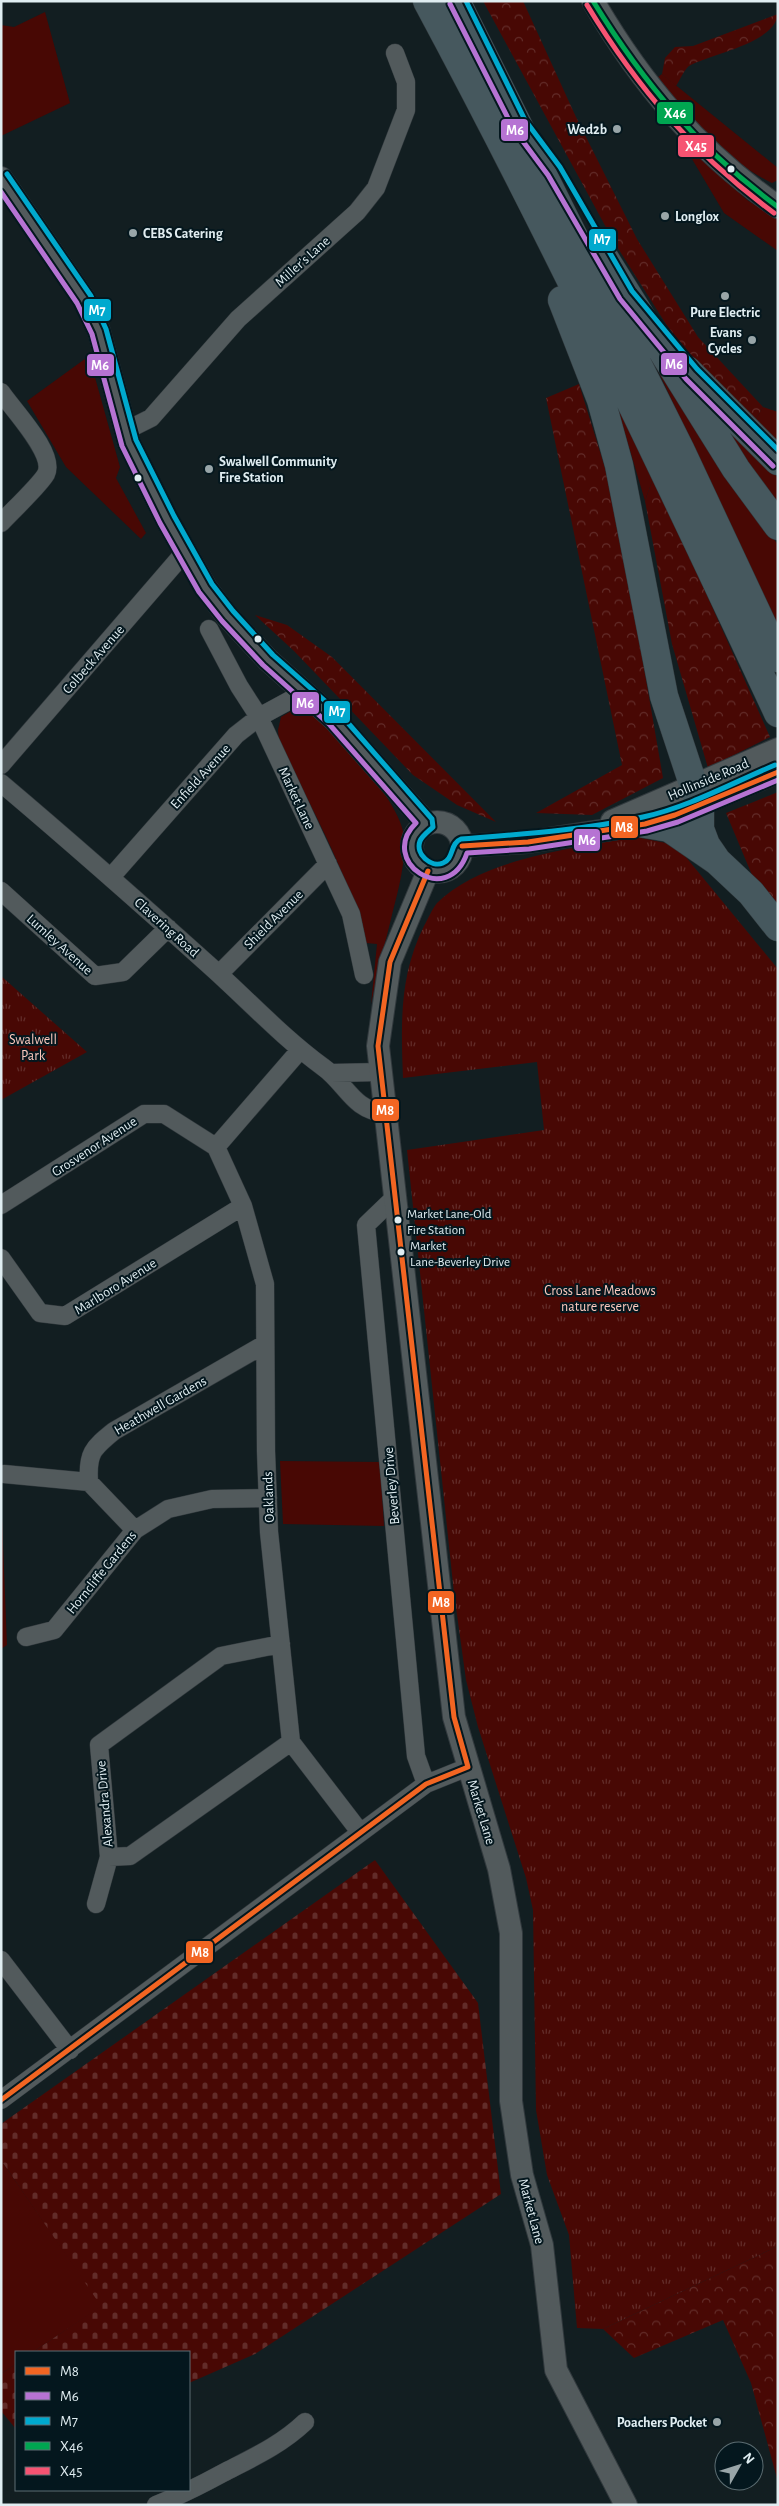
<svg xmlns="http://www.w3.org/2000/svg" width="779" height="2506" viewBox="0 0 779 2506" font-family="'Alegreya Sans',sans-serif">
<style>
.green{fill:#480804}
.forest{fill:url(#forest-crowns)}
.cemetery{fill:url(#cemetery-stones)}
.park{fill:url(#park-tufts)}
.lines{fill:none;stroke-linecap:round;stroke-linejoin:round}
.minor-casing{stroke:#31393d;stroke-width:19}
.tertiary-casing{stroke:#31393d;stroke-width:24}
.trunk-casing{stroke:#31393d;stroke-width:29}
.minor{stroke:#525a5c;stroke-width:18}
.tertiary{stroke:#525a5c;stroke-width:22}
.trunk{stroke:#46585e;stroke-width:28}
.bus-1-casing{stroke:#04171e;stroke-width:9}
.bus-2-casing{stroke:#04171e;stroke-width:9}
.bus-3-casing{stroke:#04171e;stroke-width:9}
.bus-4-casing{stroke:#04171e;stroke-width:9}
.bus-5-casing{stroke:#04171e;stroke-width:9}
.bus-1{stroke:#f26522;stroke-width:5}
.bus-2{stroke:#b673d3;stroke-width:5}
.bus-3{stroke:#00a9ce;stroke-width:5}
.bus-4{stroke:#00a651;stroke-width:5}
.bus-5{stroke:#f65372;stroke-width:5}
.poi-dot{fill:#98a5a8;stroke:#04171e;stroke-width:2}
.bus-dot{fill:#e0edf1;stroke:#04171e;stroke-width:2}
.labels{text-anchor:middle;stroke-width:4;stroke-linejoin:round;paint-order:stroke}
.bus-label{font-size:13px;fill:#e0edf1;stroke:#04171e;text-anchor:start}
.poi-label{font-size:14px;font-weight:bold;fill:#e0edf1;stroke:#04171e;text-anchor:end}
.street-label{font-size:14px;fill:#e0edf1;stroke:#04171e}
.park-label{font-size:14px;fill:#fdc9be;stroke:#04171e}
.line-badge{stroke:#04171e;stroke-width:2}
.badge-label{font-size:14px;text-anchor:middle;font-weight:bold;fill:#fff}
</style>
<defs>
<pattern id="forest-crowns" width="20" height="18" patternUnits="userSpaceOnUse" patternTransform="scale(1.25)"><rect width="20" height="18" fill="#480804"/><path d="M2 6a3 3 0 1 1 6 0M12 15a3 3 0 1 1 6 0" fill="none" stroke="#622c29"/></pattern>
<pattern id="cemetery-stones" width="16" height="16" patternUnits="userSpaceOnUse" patternTransform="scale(1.25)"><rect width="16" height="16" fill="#480804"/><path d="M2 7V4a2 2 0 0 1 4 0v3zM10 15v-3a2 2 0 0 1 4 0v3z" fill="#622c29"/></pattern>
<pattern id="park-tufts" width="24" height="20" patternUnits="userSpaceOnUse" patternTransform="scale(1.25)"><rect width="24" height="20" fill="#480804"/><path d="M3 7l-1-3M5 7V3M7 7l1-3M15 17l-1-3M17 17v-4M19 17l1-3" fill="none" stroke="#622c29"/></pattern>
</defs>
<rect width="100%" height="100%" fill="#121e21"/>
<path class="green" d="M45,12l25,91 -69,33v-111l13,2z
M662,74l116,94v12l-6,3c-43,-20 -86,-69 -114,-106z
M699,156l48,44 31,19v32l-54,-38 -32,-54z
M89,356l31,111 -4,11 30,55 -5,6 -75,-72 -39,-66z
M652,358l126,187v82z
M607,373l47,103 -9,25z
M763,407l15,5v36l-26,-23z
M719,422l56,51 3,7v26z
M306,708c28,24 95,92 98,129 2,29 -7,57 -14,86 -7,27 -13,54 -19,81l6,-60 -11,-1c-18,-71 -56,-137 -87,-202l-1,-11 3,-13 12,-7z
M280,1461l100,1 4,64 -101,-2z
M1,1493l6,152 -6,4z
M1,2160l101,146 -69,46h-17v12l-15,10z"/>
<path class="forest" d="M483,1h40l53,116 61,122 61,98 65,70 -11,18 -74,-82 -64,-101z
M778,14c-4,30 -66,39 -89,52 -5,4 -9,14 -13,20l-14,-12 3,-16 10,-11 18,-1z
M579,384l36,116 48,278 -71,37 -56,-2 86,-48 -76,-367z
M654,476l116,261 -62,31 -36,-124 -27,-143z
M255,615l32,10 45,32 164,165 -39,-17 -44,-30 -119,-124z
M778,792v112l-26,-29 -26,-62z
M778,2246v236l-27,-99 -28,-63 -89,38 -31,-29z"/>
<path class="cemetery" d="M375,1860l103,143 23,191 -246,160 -66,29v-31h-156l68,-46 -100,-146v-36z
M16,2364v65l-15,-18v-37z"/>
<path class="park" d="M636,837l40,8 102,124v1277l-175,83 -26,-1 -8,-93 -22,-60 -11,-65 -3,-200 -7,-32 -48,-151 -12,-47 -12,-87 -47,-443 137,-20 -7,-68 -134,16c-2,-54 -4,-102 21,-152 4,-7 8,-17 13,-23 45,-45 138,-55 199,-66z
M1,976l86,76 -86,48z"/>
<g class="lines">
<g class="minor-casing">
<path id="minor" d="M1,392c12,18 55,62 45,82 -6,11 -35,38 -45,49
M125,431l26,-13 87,-99 119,-107 19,-24 30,-78v-28l-11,-29
M209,629l30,57 20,31 92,197 13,61
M1,765l183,-212
M1,783c71,60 140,121 209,183 38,34 72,71 113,101 23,16 30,44 62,46
M111,877l125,-142 23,-18 46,-25
M1,891l94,85 28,-4 45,-44
M219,974l109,-110
M331,1073l50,-1
M216,1147l27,59 22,78 1,167 3,81 22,210 69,90
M216,1147l84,-97
M394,1198l-28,27 50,531 10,28
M1,1205l143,-91h20l52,33
M1,1258l39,55 25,3 178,-110
M4,1474l85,8
M135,1530l-46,-48c-2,-29 4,-34 25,-51l151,-87
M26,1637l28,-7 81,-100 33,-21 44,-10 56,-1
M281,1644l-60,12 -122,89 10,112 21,-1 161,-114
M96,1904l13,-47
M1,1960l69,90
M1,2100l425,-316 42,-17
M156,2505c23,-9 45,-20 67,-32 29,-15 58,-28 82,-51"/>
</g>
<g class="tertiary-casing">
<path id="tertiary" d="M593,1c49,84 105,150 185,206
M1,178l83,121 15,32 30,112 38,77 39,68 21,28 41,44 67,60 91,103
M612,821l166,-72
M412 847a25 25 0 1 1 50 0a25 25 0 1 1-50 0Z
M462,846l66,-4 117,-18 30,-9 103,-43
M428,871l-38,91 -12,84 76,671 45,152 12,64v168l11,74 20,70 14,125 70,135"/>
</g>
<g class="trunk-casing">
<path id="trunk" d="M427,1c125,233 239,472 351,712
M456,1l224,448 98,209
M602,254l134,215 42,57
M562,300l39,100 18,65 45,231 36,109v24l6,16 11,16
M687,370l91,91
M645,824l24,4 48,33 34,32 27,34"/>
</g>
<use href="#minor" class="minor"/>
<use href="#tertiary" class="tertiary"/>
<use href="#trunk" class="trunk"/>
<g class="bus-1-casing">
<path id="bus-1" d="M462,846l66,-4 117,-18 30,-9 103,-43
M1,2100l425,-316 42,-17 -14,-50 -76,-671 12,-84 38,-91"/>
</g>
<g class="bus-2-casing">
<path id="bus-2" d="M450,4l63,124 35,47 72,124 66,80 87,87
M1,192l76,111 15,31 30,112 38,77 39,69 23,29 41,44 67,60 86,98c-39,38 32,86 51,30l62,-4 118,-18 31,-9 100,-42"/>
</g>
<g class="bus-3-casing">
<path id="bus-3" d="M466,1l59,119 35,47 72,124 65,78 81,81
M7,174l84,122 15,33 30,111 38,76 38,68 21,27 40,44 68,60 91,104 1,8c-4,4 -11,9 -13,14 -5,13 11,27 23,22 11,-4 7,-20 18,-24 61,-5 123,-9 182,-22 46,-10 89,-34 132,-52"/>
</g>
<g class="bus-4-casing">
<path id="bus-4" d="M593,1c51,83 106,148 185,206"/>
</g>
<g class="bus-5-casing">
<path id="bus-5" d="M587,5c51,84 107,149 187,208"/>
</g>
<use href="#bus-1" class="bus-1"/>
<use href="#bus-2" class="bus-2"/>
<use href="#bus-3" class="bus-3"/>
<use href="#bus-4" class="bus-4"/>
<use href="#bus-5" class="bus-5"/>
</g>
<g class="poi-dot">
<circle cx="617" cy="129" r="5"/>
<circle cx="665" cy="216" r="5"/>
<circle cx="133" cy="233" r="5"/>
<circle cx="725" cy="296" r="5"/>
<circle cx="752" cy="340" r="5"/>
<circle cx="209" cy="469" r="5"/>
<circle cx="717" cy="2422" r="5"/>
</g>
<g class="bus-dot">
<circle cx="731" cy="169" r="4.5"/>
<circle cx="138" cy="478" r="4.5"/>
<circle cx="258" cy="639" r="4.5"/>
<circle cx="398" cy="1220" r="4.5"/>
<circle cx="401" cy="1252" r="4.5"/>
</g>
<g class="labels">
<g class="bus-label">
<text x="407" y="1218">Market Lane-Old<tspan x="407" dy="16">Fire Station</tspan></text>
<text x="410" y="1250">Market<tspan x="410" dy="16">Lane-Beverley Drive</tspan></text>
</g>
<g class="poi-label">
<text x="607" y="134">Wed2b</text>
<text x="675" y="221" text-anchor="start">Longlox</text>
<text x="143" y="238" text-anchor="start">CEBS Catering</text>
<text x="725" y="317" text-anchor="middle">Pure Electric</text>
<text x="742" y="337">Evans<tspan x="742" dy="16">Cycles</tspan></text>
<text x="219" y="466" text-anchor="start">Swalwell Community<tspan x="219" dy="16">Fire Station</tspan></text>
<text x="707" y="2427">Poachers Pocket</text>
</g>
<g class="street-label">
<text transform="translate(302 261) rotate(-42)" y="5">Miller's Lane</text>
<text transform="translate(93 659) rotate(-49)" y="5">Colbeck Avenue</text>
<text transform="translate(200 776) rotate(-48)" y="5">Enfield Avenue</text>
<text transform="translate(708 779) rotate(-23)" y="5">Hollinside Road</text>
<text transform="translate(297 798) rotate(65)" y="5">Market Lane</text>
<text transform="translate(273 919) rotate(-45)" y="5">Shield Avenue</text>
<text transform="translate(167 927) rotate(42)" y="5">Clavering Road</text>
<text transform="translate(60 944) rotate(42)" y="5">Lumley Avenue</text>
<text transform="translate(94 1146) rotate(-33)" y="5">Grosvenor Avenue</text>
<text transform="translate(115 1286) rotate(-32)" y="5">Marlboro Avenue</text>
<text transform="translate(160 1405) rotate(-30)" y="5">Heathwell Gardens</text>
<text transform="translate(391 1486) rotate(-95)" y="5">Beverley Drive</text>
<text transform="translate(268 1497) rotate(-92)" y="5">Oaklands</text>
<text transform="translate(101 1572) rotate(-51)" y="5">Horncliffe Gardens</text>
<text transform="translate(104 1804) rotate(-95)" y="5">Alexandra Drive</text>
<text transform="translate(482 1812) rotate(73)" y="5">Market Lane</text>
<text transform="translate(532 2211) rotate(75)" y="5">Market Lane</text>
</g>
<g class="park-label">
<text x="33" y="1044">Swalwell<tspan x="33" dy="16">Park</tspan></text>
<text x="600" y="1295">Cross Lane Meadows<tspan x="600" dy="16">nature reserve</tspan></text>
</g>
</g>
<g class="line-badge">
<rect x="656" y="101" width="38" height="24" rx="5" fill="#00a651"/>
<rect x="500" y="118" width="29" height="24" rx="5" fill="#b673d3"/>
<rect x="677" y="134" width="38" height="24" rx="5" fill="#f65372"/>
<rect x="588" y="228" width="29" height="24" rx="5" fill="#00a9ce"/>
<rect x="83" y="298" width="29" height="24" rx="5" fill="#00a9ce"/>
<rect x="660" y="352" width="28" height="24" rx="5" fill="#b673d3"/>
<rect x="86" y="353" width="29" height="24" rx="5" fill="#b673d3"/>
<rect x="291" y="691" width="29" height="24" rx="5" fill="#b673d3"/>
<rect x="323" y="700" width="28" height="24" rx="5" fill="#00a9ce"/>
<rect x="610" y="815" width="29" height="24" rx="5" fill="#f26522"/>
<rect x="573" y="828" width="28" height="24" rx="5" fill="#b673d3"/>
<rect x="371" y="1098" width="29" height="24" rx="5" fill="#f26522"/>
<rect x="427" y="1590" width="28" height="24" rx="5" fill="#f26522"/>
<rect x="185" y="1940" width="29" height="24" rx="5" fill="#f26522"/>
</g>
<g class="badge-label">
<text x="675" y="118">X46</text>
<text x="515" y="135">M6</text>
<text x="696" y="151">X45</text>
<text x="602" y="244">M7</text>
<text x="97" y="315">M7</text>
<text x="674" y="369">M6</text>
<text x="100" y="370">M6</text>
<text x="305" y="708">M6</text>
<text x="337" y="716">M7</text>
<text x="624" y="832">M8</text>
<text x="587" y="845">M6</text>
<text x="385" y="1115">M8</text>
<text x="441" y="1607">M8</text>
<text x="200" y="1957">M8</text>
</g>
<rect width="779" height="2506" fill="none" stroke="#e0edf1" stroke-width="5"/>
<rect x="15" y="2351" width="175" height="140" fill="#04171e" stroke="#5c6d72"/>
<rect x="25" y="2367" width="25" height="8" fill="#f26522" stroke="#5c6d72"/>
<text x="60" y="2376" font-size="15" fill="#e0edf1">M8</text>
<rect x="25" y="2392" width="25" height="8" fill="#b673d3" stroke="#5c6d72"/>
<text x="60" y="2401" font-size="15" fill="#e0edf1">M6</text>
<rect x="25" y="2417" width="25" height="8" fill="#00a9ce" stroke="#5c6d72"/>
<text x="60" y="2426" font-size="15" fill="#e0edf1">M7</text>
<rect x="25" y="2442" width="25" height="8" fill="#00a651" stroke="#5c6d72"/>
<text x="60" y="2451" font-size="15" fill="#e0edf1">X46</text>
<rect x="25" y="2467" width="25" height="8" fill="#f65372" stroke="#5c6d72"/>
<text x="60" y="2476" font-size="15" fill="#e0edf1">X45</text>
<g transform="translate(739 2466) rotate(51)"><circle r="24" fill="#04171e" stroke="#5c6d72"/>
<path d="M0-4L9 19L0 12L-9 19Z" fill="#98a5a8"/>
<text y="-8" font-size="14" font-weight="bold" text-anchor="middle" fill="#e0edf1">N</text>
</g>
</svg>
